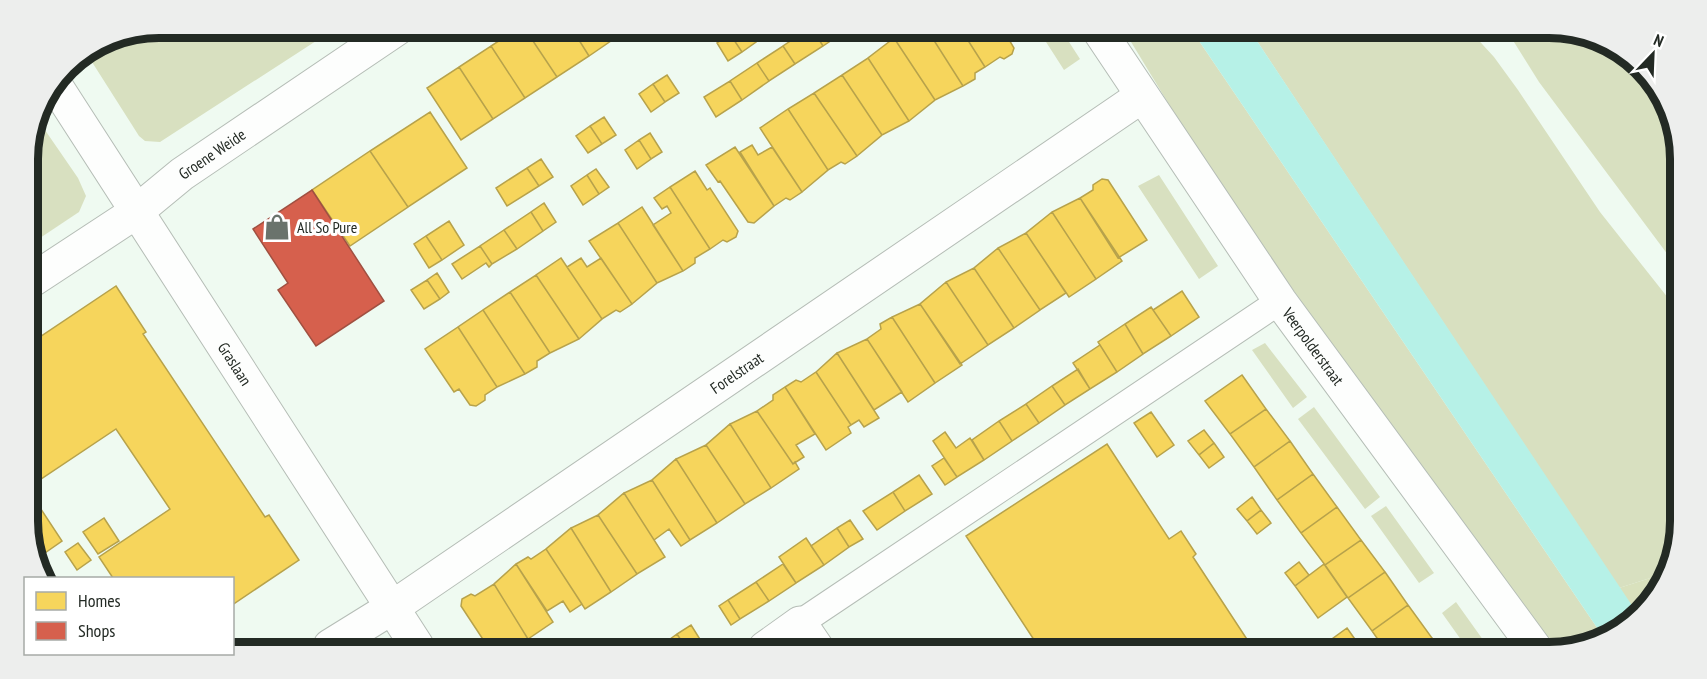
<svg xmlns="http://www.w3.org/2000/svg" width="1707" height="679" viewBox="0 0 1707 679" font-family="'PT Sans Narrow',sans-serif">
<style>
.green{fill:#d8e0c0}
.forest{fill:#d9e1bd}
.water{fill:#b6f1e7}
.homes{fill:#f6d55c;stroke:#b7a24b;stroke-width:1.5}
.shops{fill:#d6604d;stroke:#a05041;stroke-width:1.5}
.lines{fill:none;stroke-linecap:round;stroke-linejoin:round}
.service-casing{stroke:#b5bdb6;stroke-width:28}
.minor-casing{stroke:#b5bdb6;stroke-width:35}
.service{stroke:#fdfefd;stroke-width:26}
.minor{stroke:#fdfefd;stroke-width:33}
.labels{text-anchor:middle;stroke-width:6;stroke-linejoin:round;paint-order:stroke}
.street-label{font-size:16px;fill:#232a24;stroke:#fff}
.poi-label{font-size:16px;fill:#232a24;stroke:#fff;text-anchor:start}
.rim{fill:none;stroke:#232a24;stroke-width:8}
</style>
<rect width="100%" height="100%" fill="#effaf1"/>
<path class="green" d="M158,27l182,1 3,4 -10,-2 -173,112 -15,-1 -6,-5 -54,-85 23,-14z
M1039,31h23l18,28 -16,11z
M1125,32h68l409,603 -46,17 -74,-94 -272,-386z
M1251,32l221,1 22,24 24,33 82,122 76,96 -3,255 -7,10 -47,15z
M1509,34h82l57,38 31,69 -2,126 -138,-185z
M36,117l42,61 8,18 -7,16 -51,34 -1,-97z
M1159,175l59,91 -19,13 -61,-93z
M1265,343l42,54 -14,11 -41,-58z
M1314,407l66,90 -15,12 -67,-90z
M1386,506l48,67 -15,10 -48,-67z
M1456,602l35,49h-22l-27,-38z"/>
<path class="forest" d="M1666,573l-29,40 -18,-25z"/>
<path class="water" d="M1193,32h58l386,581 -9,12 -26,10z"/>
<path class="homes" d="M517,29h8l32,48 -32,21 -34,-52z
M525,29h47l17,27 -32,21z
M572,29h46l3,5 -32,22z
M736,30h12l8,12 -14,10 -12,-18z
M807,30h6l10,16 -28,18 -12,-18z
M813,30h34l-24,16z
M906,31h22l35,55 -28,14 -41,-62z
M928,31h34l23,36 -10,6v6l-12,7z
M962,31h42l10,17 -2,6 -8,5 -4,-2 -15,10z
M730,34l12,18 -14,9 -11,-18z
M894,38l41,62 -26,21 -41,-63z
M491,46l34,52 -32,21 -34,-52z
M783,46l12,18 -26,17 -12,-18z
M868,58l41,63 -27,14 -40,-60z
M757,63l12,18 -27,19 -12,-19z
M459,67l34,52 -32,21 -34,-52z
M667,75l12,18 -14,9 -12,-18z
M842,75l40,60 -25,21 -43,-63z
M730,81l12,19 -26,17 -12,-20z
M653,84l12,18 -14,10 -12,-18z
M814,93l43,63 -12,8 -4,-2 -13,8 -40,-61z
M788,109l40,61 -26,22 -42,-64z
M430,112l37,56 -59,39 -38,-56z
M604,117l12,18 -14,9 -12,-18z
M590,126l12,18 -14,9 -12,-17z
M650,133l12,19 -11,7 -12,-19z
M639,140l12,19 -14,10 -12,-19z
M752,145l6,10 14,-8 30,45 -12,8 -4,-2 -12,8 -34,-54z
M735,147l39,59 -20,17 -6,-1 -28,-41 -2,1 -12,-17z
M370,151l38,56 -58,39 -38,-56z
M541,159l12,18 -14,9 -12,-18z
M527,168l12,18 -32,20 -11,-18z
M596,169l13,18 -10,7 -12,-19z
M695,171l12,19 3,-2 28,43 -2,6 -9,5 -4,-2 -13,9 -40,-62z
M587,175l12,19 -16,11 -12,-19z
M1102,179l6,1 39,60 -29,18 -38,-60 13,-8v-5z
M670,187l40,62 -15,9v5l-12,8 -30,-46 18,-12 -4,-7 -5,3 -8,-11z
M1080,198l42,63 -26,18 -44,-67z
M544,203l12,19 -13,9 -12,-19z
M642,207l41,64 -26,12 -39,-60z
M531,212l12,19 -26,18 -13,-19z
M1052,212l44,67 -27,18 -43,-64z
M449,221l15,24 -22,15 -16,-24z
M618,223l39,60 -25,21 -43,-63z
M504,230l13,19 -25,15 -12,-18z
M1026,233l40,60 -26,17 -42,-62z
M426,236l16,24 -13,8 -15,-24z
M480,246l12,18 -3,3 -3,-4 -24,16 -10,-15z
M998,248l42,62 -26,18 -40,-60z
M561,258l41,61 -23,20 -43,-64z
M581,258l6,9 14,-9 31,46 -12,8 -4,-2 -14,9 -35,-52z
M974,268l40,60 -26,17 -42,-63z
M437,273l12,19 -9,7 -13,-19z
M536,275l43,64 -29,14 -40,-61z
M427,280l13,19 -16,10 -13,-19z
M946,282l42,63 -28,19 -40,-60z
M116,286l30,46 -3,2 122,183 4,-2 30,45 -67,45v-27h-119l-14,-21 71,-48 -54,-80 -87,58 -1,-142z
M1182,291l17,26 -28,19 -18,-26z
M510,292l40,61 -13,8v6l-12,7 -42,-64z
M920,304l42,61 -27,18 -43,-66z
M1151,307l20,29 -28,18 -18,-30z
M483,310l42,64 -28,13 -39,-60z
M892,317l43,66 -27,19 -41,-63 14,-10 -1,-5z
M1125,324l18,30 -26,18 -19,-30z
M458,327l39,60 -12,8v5l-9,6 -6,-1 -11,-16 -5,3 -29,-43z
M867,339l35,53 -28,18 -37,-57z
M1100,345l17,27 -27,17 -17,-26z
M837,353l42,65 -15,9 -5,-7 -8,5 -35,-53z
M1078,369l12,20 -25,16 -13,-19z
M816,372l35,53 -3,2 3,6 -25,17 -41,-63 11,-7 5,2z
M1242,375l24,34 -36,25 -25,-33z
M1052,386l13,19 -26,18 -13,-19z
M785,387l30,47 -19,11 8,12 -11,7 -36,-53 16,-11v-5z
M1026,404l13,19 -27,18 -13,-20z
M1266,409l24,32 -36,26 -24,-33z
M757,411l36,53 2,-2 4,7 -28,19 -41,-64z
M1151,412l23,33 -17,12 -23,-34z
M999,421l13,20 -28,19 -12,-20z
M730,424l41,64 -26,16 -39,-59z
M1204,430l10,13 -15,12 -11,-14z
M945,432l11,16 14,-10 14,22 -27,17 -24,-36z
M1290,441l23,33 -36,26 -23,-33z
M1214,443l10,14 -15,11 -10,-13z
M1107,444l62,95 12,-8 15,23 -3,3 61,93 -214,-1 -74,-113z
M706,445l39,59 -28,19 -41,-64z
M944,458l13,19 -12,8 -13,-19z
M676,459l41,64 -27,17 -38,-60z
M1313,474l24,33 -36,26 -24,-33z
M919,475l13,19 -27,17 -12,-19z
M652,480l38,60 -9,6 -12,-17 -15,11 -30,-47z
M29,491l33,50 -20,14 -13,-19z
M893,492l12,19 -28,19 -14,-19z
M624,493l41,64 -28,17 -39,-59z
M1252,497l9,13 -14,11 -10,-12z
M1337,507l24,33 -36,25 -24,-32z
M1261,510l10,13 -14,11 -10,-13z
M598,515l39,59 -26,18 -40,-64z
M104,518l15,23 -21,13 -15,-22z
M850,520l13,19 -14,8 -12,-19z
M571,528l40,64 -26,17 -39,-60z
M837,528l12,19 -25,18 -13,-19z
M806,538l18,27 -28,18 -17,-26z
M1361,540l24,32 -37,26 -23,-33z
M78,543l13,17 -14,10 -12,-18z
M546,549l36,55 -12,8 -7,-11 -16,10 -31,-47 12,-7 3,2z
M1299,562l10,13 -14,11 -10,-13z
M516,564l37,58 -25,17 -34,-55z
M783,564l13,19 -27,18 -13,-19z
M1324,564l23,33 -29,21 -23,-32z
M1385,572l23,33 -36,26 -24,-33z
M756,582l13,19 -29,18 -12,-19z
M494,584l34,55 2,6 -2,2h-40l-27,-41 1,-7 9,-5 4,2z
M728,600l12,19 -9,6 -12,-19z
M1408,605l24,33 -19,13h-27l-14,-20z
M691,625l12,19 -5,4h-12l-9,-14z
M1347,628l10,14 -16,9 -9,-12z
M677,634l9,14h-17l-3,-6z
M1432,638l9,13h-28z
M1357,642l6,9h-19z"/>
<path class="shops" d="M312,190l72,111 -68,45 -38,-56 10,-7 -35,-54z"/>
<g class="lines">
<g class="service-casing">
<path id="service" d="M800,623l480,-322"/>
</g>
<g class="minor-casing">
<g id="minor">
<path id="s1" d="M1100,32l180,269 258,351"/>
<path id="s2" d="M54,83l363,563"/>
<path id="s3" d="M28,283l108,-71 46,-38 216,-146"/>
<path id="s4" d="M330,646l63,-39 749,-511"/>
<path d="M765,648l35,-25 17,25"/>
</g>
</g>
<use href="#service" class="service"/>
<use href="#minor" class="minor"/>
</g>
<defs>
<g id="shop-bare" transform="scale(2.07)"><path d="M-5-2.5h2.3a2.7 3.5 0 0 1 5.4 0H5L5.5 6h-11ZM-1.5-2.5h3a1.5 2.3 0 0 0-3 0Z" fill="#6a736c" stroke="#fff" stroke-width="2.5" paint-order="stroke"/></g>
</defs>
<g fill-rule="evenodd">
<use href="#shop-bare" x="277" y="227"/>
</g>
<g class="labels">
<g class="street-label">
<text dy="6" stroke="none"><textPath href="#s3" startOffset="225">Groene Weide</textPath></text>
<text dy="6" stroke="none"><textPath href="#s1" startOffset="380">Veerpolderstraat</textPath></text>
<text dy="6" stroke="none"><textPath href="#s2" startOffset="334">Graslaan</textPath></text>
<text dy="6" stroke="none"><textPath href="#s4" startOffset="490">Forelstraat</textPath></text>
</g>
<g class="poi-label">
<text x="297" y="233">All So Pure</text>
</g>
</g>
<path d="M0 0H1707V679H0ZM159 38H1549A121 121 0 0 1 1670 159V521A121 121 0 0 1 1549 642H159A121 121 0 0 1 38 521V159A121 121 0 0 1 159 38Z" fill="#edeeed" fill-rule="evenodd"/>
<path class="rim" d="M159 38H1549A121 121 0 0 1 1670 159V521A121 121 0 0 1 1549 642H159A121 121 0 0 1 38 521V159A121 121 0 0 1 159 38Z"/>
<rect x="24" y="577" width="210" height="78" fill="#ffffff" stroke="#a7aaa7" stroke-width="1.5"/>
<rect x="36" y="592" width="30" height="18" fill="#f6d55c" stroke="#a7aaa7" stroke-width="1.5"/>
<text x="78" y="607" font-size="18" fill="#232a24">Homes</text>
<rect x="36" y="622" width="30" height="18" fill="#d6604d" stroke="#a7aaa7" stroke-width="1.5"/>
<text x="78" y="637" font-size="18" fill="#232a24">Shops</text>
<g transform="translate(1653 54) rotate(23)" stroke="#ffffff" stroke-width="4.5" paint-order="stroke">
<path d="M0-4.5L10 22L0 15L-10 22Z" fill="#232a24"/>
<text y="-9" font-size="16" font-weight="bold" text-anchor="middle" fill="#232a24">N</text>
</g>
</svg>
